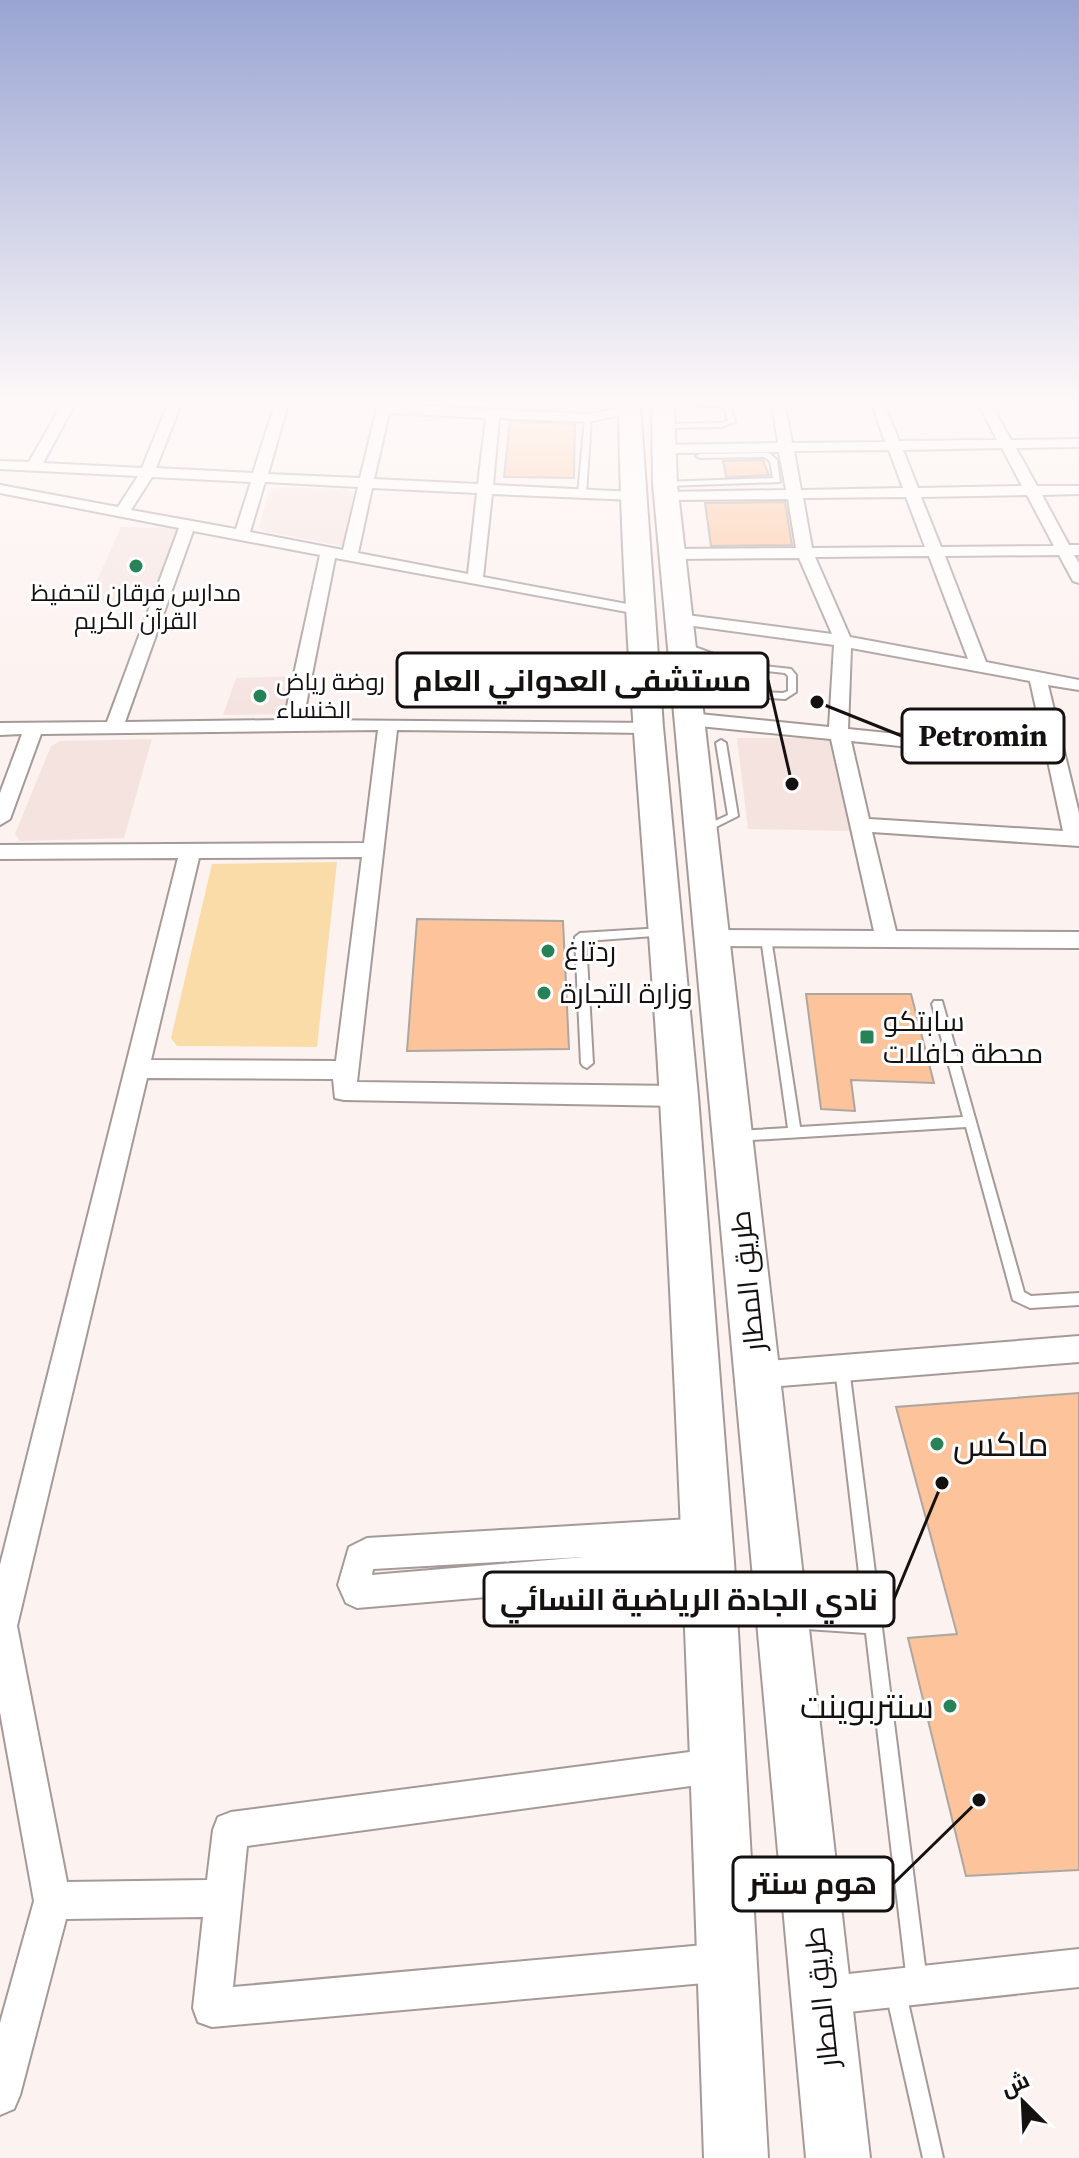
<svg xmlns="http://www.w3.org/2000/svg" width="1079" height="2158" viewBox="0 0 1079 2158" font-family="'Source Serif 4',Cairo,serif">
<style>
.built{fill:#f5e3e0}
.green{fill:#fadca8}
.building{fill:#fdc39b;stroke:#ada6a1;stroke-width:2}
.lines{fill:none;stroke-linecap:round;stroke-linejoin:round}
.lane-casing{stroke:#a49b99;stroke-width:4}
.street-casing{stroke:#a49b99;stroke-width:4}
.primary-casing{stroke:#a49b99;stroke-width:4}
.lane{fill:#fff;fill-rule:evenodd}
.street{fill:#fff;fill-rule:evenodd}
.primary{fill:#fff;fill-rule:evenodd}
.poi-dot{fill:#288258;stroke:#fff;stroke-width:3}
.labels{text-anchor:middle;stroke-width:6;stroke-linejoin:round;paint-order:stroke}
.far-poi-label{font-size:24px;fill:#151111;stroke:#fff}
.poi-label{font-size:28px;fill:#151111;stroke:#fff;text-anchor:start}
.street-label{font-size:28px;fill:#151111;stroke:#fff}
.near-poi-label{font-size:34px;fill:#151111;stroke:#fff;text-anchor:start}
.leader{fill:none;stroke:#151111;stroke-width:3}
.callout-dot{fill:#151111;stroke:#fff;stroke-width:3}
.callout{fill:#fff;stroke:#151111;stroke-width:3}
.callout-label{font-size:30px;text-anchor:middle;font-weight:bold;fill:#151111}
</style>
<rect width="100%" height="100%" fill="#fcf2f0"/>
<path class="built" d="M274,487l72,2 9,6 -13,51 -79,-15 -4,-4 10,-36z
M121,527l59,1 -25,75h-68z
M294,676l-9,38 -62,1 13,-37z
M737,738h93l22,93 -104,-2z
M152,739l-28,99 -104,3 -5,-7 36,-88 9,-5z"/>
<path class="green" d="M337,862l-20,185 -140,-1 -6,-8 41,-174z"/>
<path class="building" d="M510,421l65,3 -1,54 -70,-1z
M763,460l6,15 -43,2 -3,-16z
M785,502l7,43 -81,1 -6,-43z
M417,919l146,2 6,128 -162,2z
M806,994h105l23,89 -83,-3 4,31 -34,-2z
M1079,1393v477l-113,6 -58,-238 49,-4 -61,-227z"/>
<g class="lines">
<g class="lane-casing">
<path id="lane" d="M697,404h33l5,18 -14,5 -58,1 -3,-2 3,-2 58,-1 7,-2 -4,-15h-24z
M588,416l3,2 -5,76 -4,2 -4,-2 7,-76z
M769,453l8,7 3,22 -115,4 -4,-2 4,-2 108,-4 -3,-17 -6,-4 -64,1 -4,-2 4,-2z
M684,643l54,20 53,6 5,6v17l-11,7 -50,-3 -44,14h-6v-4l45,-15 2,-25 -51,-18v-4zM741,668l44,5 3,3v15l-5,2 -44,-2z
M721,740l5,3 12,73 -34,17 -5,-3 1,-2 28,-13 -12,-72z
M663,928l5,4 -1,3 -81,6 7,122 -6,5 -4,-2 -2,-3 -6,-126 5,-4z
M766,934l5,4 29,189 163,-10 -31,-113 2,-3h8l82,291 7,4 48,-3v12l-49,3 -17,-8 -47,-173 -230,14 -4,-1 -2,-4 2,-4 4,-1 52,-3 -27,-190z
M842,1361l5,2 2,5 78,614 -3,7 -7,3 -7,-3 -3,-7 -41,-349 -74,-5 -6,-2 -2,-6 2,-6 6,-2 72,4 -29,-248 2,-5z
M896,1983l7,3 3,7 37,165h-20l-37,-165 3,-7z"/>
</g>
<g class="street-casing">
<path id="street" d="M62,404h13l-32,59 99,5 26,-64h13l-25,64 97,5 22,-69h13l-20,70 92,4 18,-74 210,10 46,-8v6l-46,10 -89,-4 -6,67 141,7 7,4 -7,4 -142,-6 -9,83 160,30 6,1v8l-314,-58 -32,162 352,3 2,4 -9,6 -251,-3 -40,352 322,4 9,3 3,7 -3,7 -9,3 -335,-6 -9,-2 -2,-19 -186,-1 -130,548 50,256 140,-2 6,-50 5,-13 13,-5 489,-64 12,5 5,12 -5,12 -12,5 -473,64 -14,141 494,-44 13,6 6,13 -6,13 -13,6 -515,46 -14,-5 -5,-14 10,-91 -137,2 -46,176 -6,14 -14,6v-92l34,-122 -34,-189v-147l178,-707 -178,1v-14l364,-2 14,-113 -337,4 -31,85 -10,6v-32l22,-59 -22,1v-12l107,-1 72,-194 -179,-35v-8l118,22 20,-31 -138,-7v-8l29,1zM389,413l97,5 -8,66 -104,-5zM152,477l99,5 -15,47 -105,-19zM265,482l93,5 -15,63 -93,-18zM372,488l105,5 -9,81 -110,-21zM193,531l127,24 -36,165 -159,2zM362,857l-26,204 -185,-1 48,-202z
M772,404h13l7,39 93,-1 -13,-38h12l15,37 98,-1 -18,-36h12l20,36 68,-1v8l-63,1 21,38h42v8l-37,1 27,50h10v10h-5l5,8v20l-6,-2 -14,-26 -114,1 41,106 93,18v10l-31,-5 31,128v33l-207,-14 24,99 183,1v16l-367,-2 -11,-8 11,-8 162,1 -43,-192 -142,-14 -9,-6 9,-6 140,14 5,-82 -155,-21 -8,-5 8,-5 153,20 -33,-76 -127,1 -8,-5 8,-5 124,-1 -8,-49 -122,1 -7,-4 7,-4 120,-2 -7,-38 -117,1 -7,-4 7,-4 116,-2zM1002,448l20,38 -104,2 -15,-38zM889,450l14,38 -102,2 -7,-39zM1027,495l27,51 -113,1 -20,-50zM906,497l19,50 -113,1 -9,-50zM929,556l39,103 -118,-22 -35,-80zM851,648l179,33 15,68 -197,-20zM851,741l197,20 15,70 -194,-12z
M1079,1336v26l-322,26 -10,-4 -4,-9 4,-9 10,-4z
M707,1518l11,5 5,11 -5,11 -6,2 8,4 5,11 -5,11 -11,5 -352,30 -11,-5 -8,-18 11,-38 18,-9zM584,1557l-212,18 1,-6z
M1079,1949v38l-258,28 -14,-5 -5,-14 5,-14 14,-5z"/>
</g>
<g class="primary-casing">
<path id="primary" d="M619,404h21l23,323 35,369 36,466 34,596h-64c-12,-353 -24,-706 -44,-1058 -13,-232 -39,-464 -41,-696z
M652,404h22l3,80 193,1674h-64l-153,-1674z"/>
</g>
<use href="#lane" class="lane"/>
<use href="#street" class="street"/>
<use href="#primary" class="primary"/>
</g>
<linearGradient id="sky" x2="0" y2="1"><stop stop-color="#99a4d2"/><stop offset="0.57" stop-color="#fef9f8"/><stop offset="1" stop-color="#fef9f8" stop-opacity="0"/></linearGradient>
<rect width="1079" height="706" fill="url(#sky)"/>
<g class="poi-dot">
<circle cx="136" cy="566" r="8"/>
<circle cx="260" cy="696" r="8"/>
<circle cx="548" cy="951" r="8"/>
<circle cx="544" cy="993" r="8"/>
<rect x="859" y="1029" width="16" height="16" rx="4"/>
<circle cx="937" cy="1444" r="8"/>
<circle cx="950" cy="1706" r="8"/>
</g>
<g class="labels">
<g class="far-poi-label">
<text x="136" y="601">مدارس فرقان لتحفيظ<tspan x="136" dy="28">القرآن الكريم</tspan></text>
<text x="276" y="690" text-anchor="start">روضة رياض<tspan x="276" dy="28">الخنساء</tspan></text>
</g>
<g class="poi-label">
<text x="564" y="961">ردتاغ</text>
<text x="560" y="1003">وزارة التجارة</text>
<text x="883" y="1031">سابتكو<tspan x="883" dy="32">محطة حافلات</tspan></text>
</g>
<g class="street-label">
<text transform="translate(747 1281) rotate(-96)" y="10">طريق المطار</text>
<text transform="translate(821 1997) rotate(-96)" y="10">طريق المطار</text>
</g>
<g class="near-poi-label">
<text x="953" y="1456">ماكس</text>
<text x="934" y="1718" text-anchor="end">سنتربوينت</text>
</g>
</g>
<path class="leader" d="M792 784L768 680M817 702L902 736M942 1483L894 1599M979 1800L893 1884"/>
<g class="callout-dot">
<circle cx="792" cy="784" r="8"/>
<circle cx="817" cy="702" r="8"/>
<circle cx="942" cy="1483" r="8"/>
<circle cx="979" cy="1800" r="8"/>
</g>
<g class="callout">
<rect x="397" y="653" width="371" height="54" rx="8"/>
<rect x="902" y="709" width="162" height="54" rx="8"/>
<rect x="484" y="1572" width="410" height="54" rx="8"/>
<rect x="733" y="1857" width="160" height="54" rx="8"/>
</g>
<g class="callout-label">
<text x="582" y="691">مستشفى العدواني العام</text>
<text x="983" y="746">Petromin</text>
<text x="689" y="1610">نادي الجادة الرياضية النسائي</text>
<text x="813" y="1894">هوم سنتر</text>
</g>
<g transform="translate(1023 2102) rotate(336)" stroke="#ffffff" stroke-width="6" paint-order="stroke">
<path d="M0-6L14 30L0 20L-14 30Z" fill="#151111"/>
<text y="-12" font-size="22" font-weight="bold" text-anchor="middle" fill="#151111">ش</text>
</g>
</svg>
